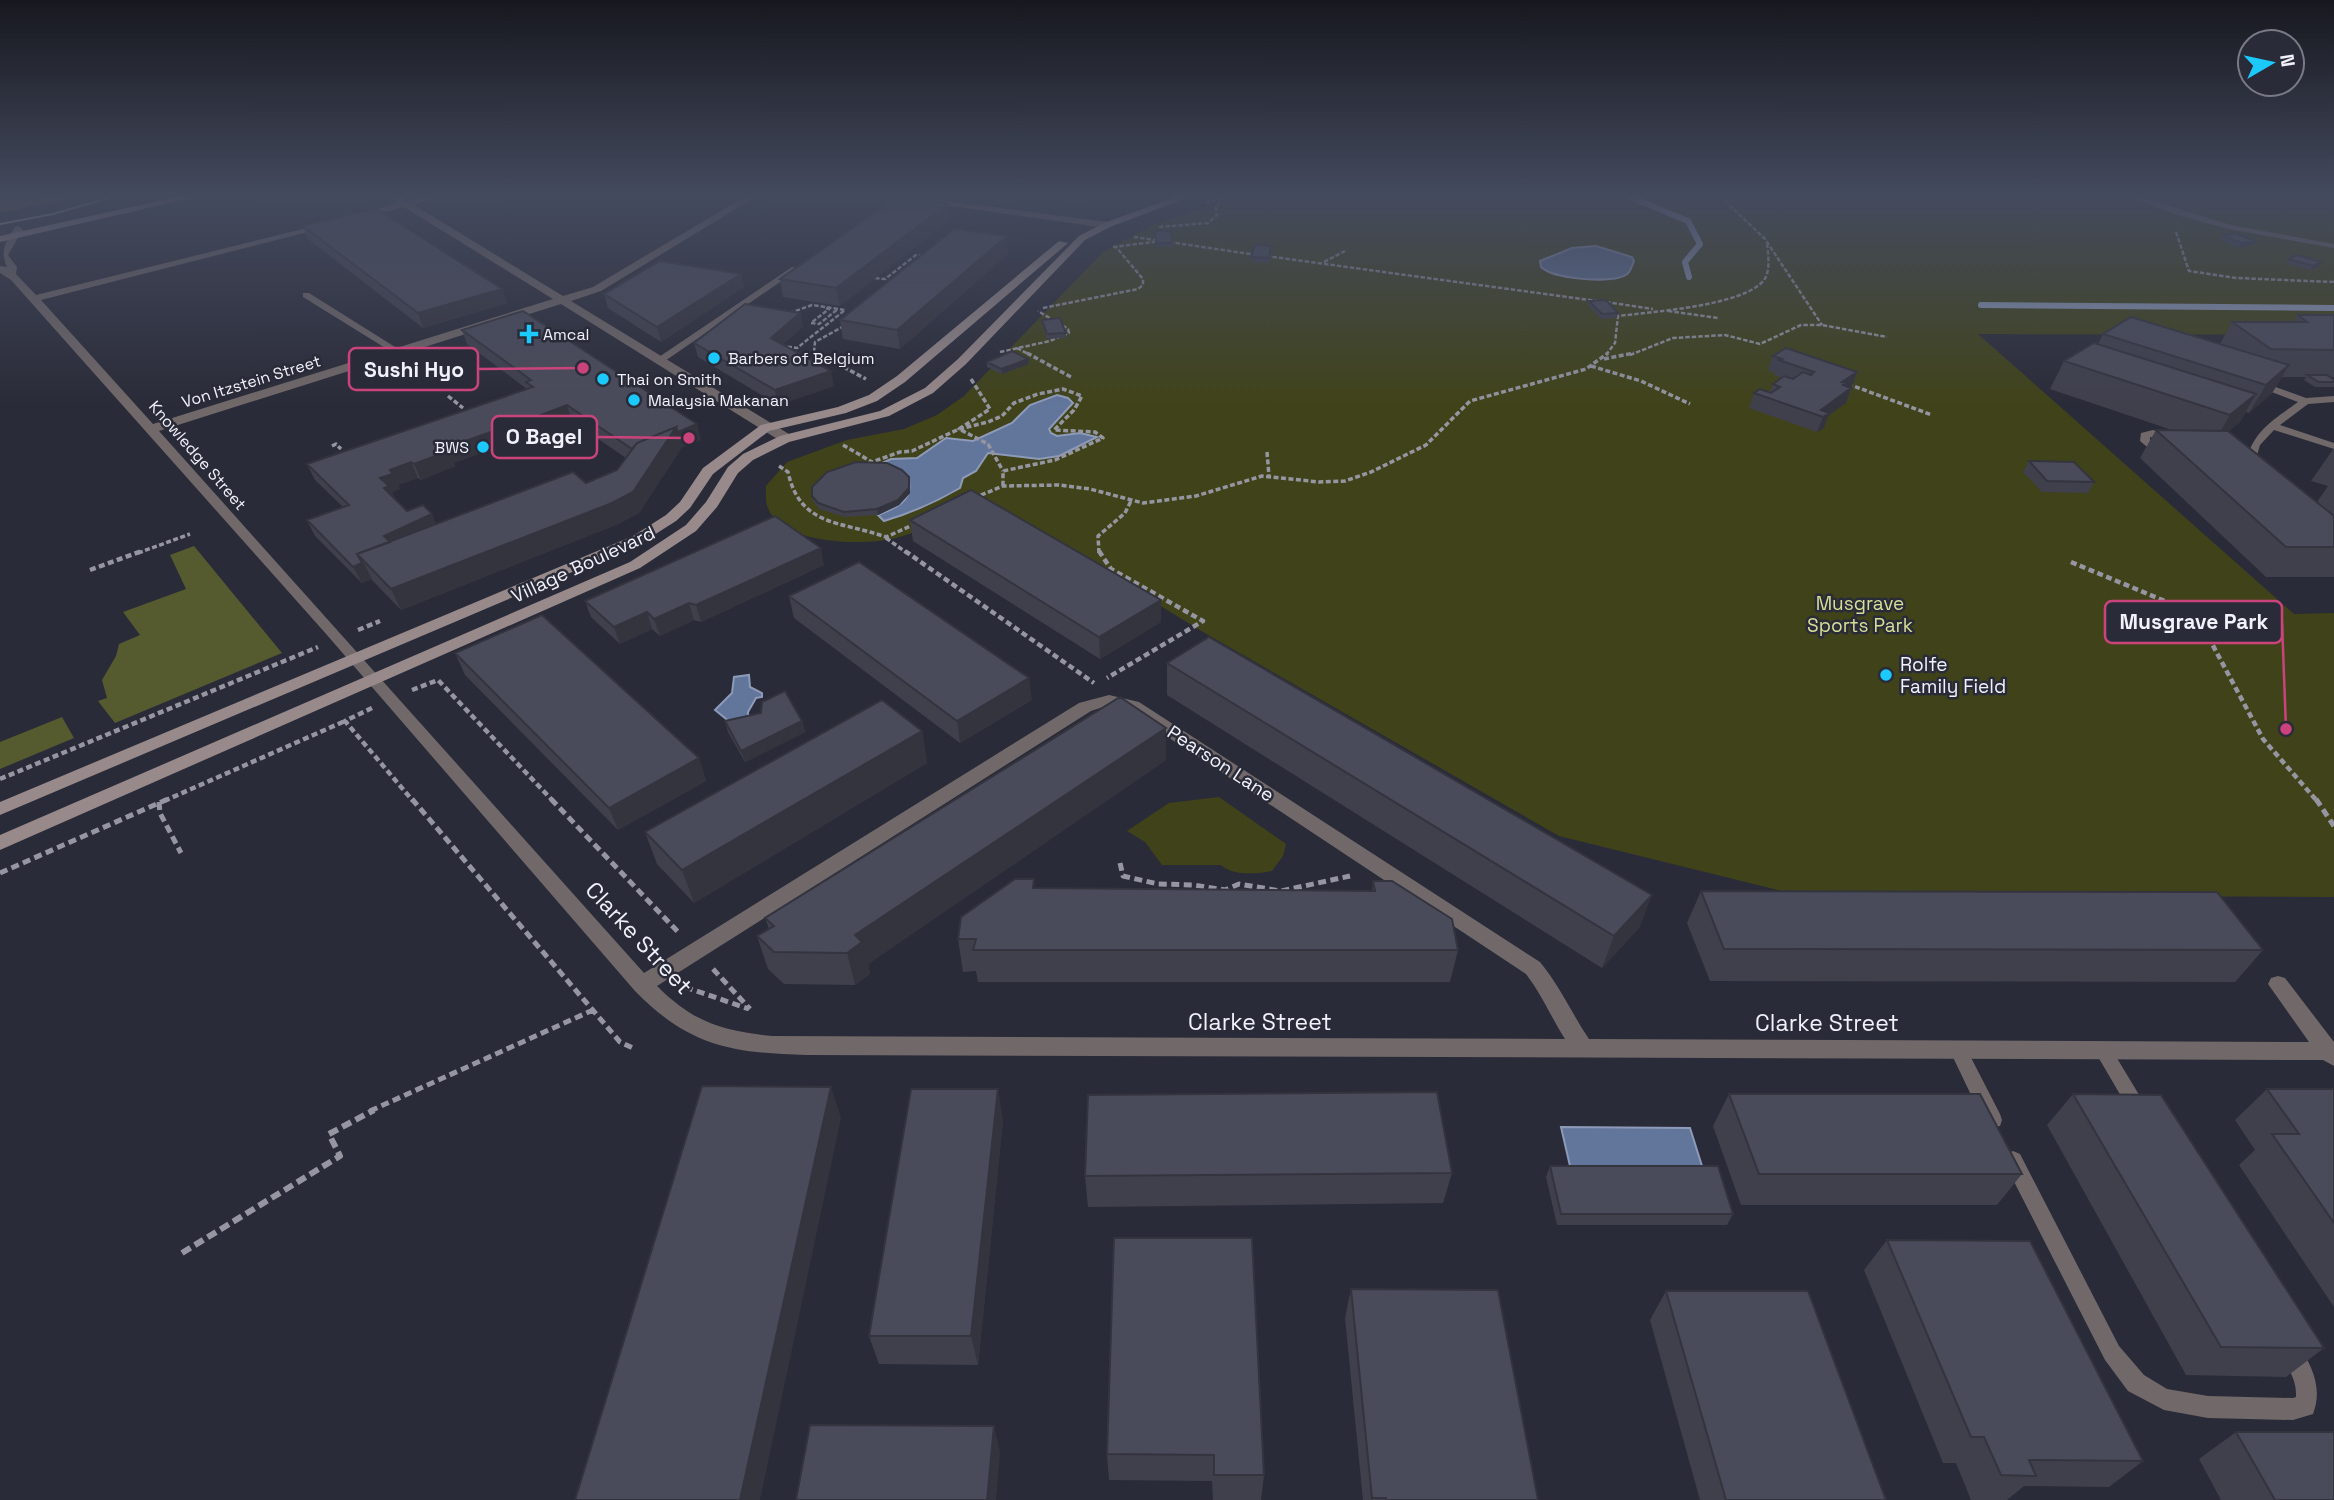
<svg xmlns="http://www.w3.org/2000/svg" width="2334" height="1500" viewBox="0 0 2334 1500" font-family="'Space Grotesk',sans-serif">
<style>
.green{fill:#404319}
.forest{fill:#565a2f}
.water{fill:#62759b;stroke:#8d9ab8;stroke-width:2}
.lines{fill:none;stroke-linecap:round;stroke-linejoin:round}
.stream{stroke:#8d9ab8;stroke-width:6}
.path-far4{stroke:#9596a1;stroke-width:2.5;stroke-dasharray:4.5 2;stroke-linecap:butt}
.path-far3{stroke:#9596a1;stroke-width:3.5;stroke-dasharray:5 2.5;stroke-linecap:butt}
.path-far2{stroke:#9596a1;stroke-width:4.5;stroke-dasharray:6 3.5;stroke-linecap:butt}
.path-far1{stroke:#9596a1;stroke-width:5;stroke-dasharray:8 4.5;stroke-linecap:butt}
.path{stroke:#9596a1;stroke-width:6;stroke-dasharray:10 5;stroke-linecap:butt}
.lane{fill:#716869;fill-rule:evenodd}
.street{fill:#716869;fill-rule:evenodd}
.secondary{fill:#988a8b;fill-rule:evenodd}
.tram{stroke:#acadb7;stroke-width:2}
.wall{fill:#40404d;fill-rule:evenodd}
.shaded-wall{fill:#34343f}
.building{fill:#4a4b5a;stroke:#34343f;stroke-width:2}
.poi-dot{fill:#1cc9fc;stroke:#2a2b38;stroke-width:2.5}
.labels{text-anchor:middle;stroke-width:5;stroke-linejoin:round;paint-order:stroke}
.far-poi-label{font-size:16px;fill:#f0f1fa;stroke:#2a2b38;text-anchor:start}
.far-street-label{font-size:16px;fill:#f0f1fa;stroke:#2a2b38}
.street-label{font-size:19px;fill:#f0f1fa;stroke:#2a2b38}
.park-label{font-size:19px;fill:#d7df97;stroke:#2a2b38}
.poi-label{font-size:19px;fill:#f0f1fa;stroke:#2a2b38;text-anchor:start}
.near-street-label{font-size:23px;fill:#f0f1fa;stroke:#2a2b38}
.leader{fill:none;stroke:#cb437b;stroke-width:2.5}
.callout-dot{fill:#cb437b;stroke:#2a2b38;stroke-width:2.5}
.callout{fill:#2a2b38;stroke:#cb437b;stroke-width:2.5}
.callout-label{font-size:21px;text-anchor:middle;font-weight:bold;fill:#f0f1fa}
</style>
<rect width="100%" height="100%" fill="#2a2b38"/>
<path class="green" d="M1235,197h1099v138l-356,-1 316,280 40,-1v284l-536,-2 -239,-59 -356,-204 -217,-133c-28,12 -61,32 -90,39 -31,8 -115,7 -128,-30 -3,-6 -2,-16 -2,-22l21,-24 60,-22 57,-11 33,-14 27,-19 139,-144 52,-28z
M1219,797l67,47 -3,12 -11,15c-16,3 -39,5 -51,-6h-59l-17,-23 -18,-11 42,-28z"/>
<path class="forest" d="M0,197v-1l76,1 -76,16z
M194,546l88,107 -167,70 -17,-22 9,-3 -5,-18 14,-24 3,-12 21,-9 -17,-23 63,-23 -16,-34z
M62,717l12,21 -74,31v-27z"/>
<path class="water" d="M1596,246l36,11 2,4c-2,5 -3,11 -8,14 -16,9 -73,4 -85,-8l-1,-6 32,-13z
M1057,395l11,3 5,5 -24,26 2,4 6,3 23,-3 17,4 -38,19 -20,3 -51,-6 -12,18 -13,7 -3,10c-24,14 -49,25 -76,33l-6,-6c15,-6 35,-13 31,-33l-36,-15 18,-8 26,-1 29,-20 27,3 39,-18 18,-18z
M749,675l1,12 12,6v4l-6,1 -8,14v9l-17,2 -16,-13 17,-17 2,-16z
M1561,1127l129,1 12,38h-132z"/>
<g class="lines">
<path class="stream" d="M1628,196l60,25 12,23 -15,18 4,15
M1981,305l353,3"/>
<path class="path-far4" d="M1720,196l45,43 57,86
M1206,203l19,-7
M1159,227l49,-4 9,-8 -1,-7 5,-10 13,-2
M2176,232l13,39 47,7 98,4
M1169,242l88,13
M1113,247l48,-6 -27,-4
M1266,256l331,45
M1324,262l21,-11
M875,278l10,1 31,-24 6,1
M1606,302l47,7
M826,308l3,1 -18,14 8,1 19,-15
M1043,308l95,-19 5,-4v-6l-27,-32
M1668,311l50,7
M781,346l16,2 48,-38 -33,-5 -22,8
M1017,348l13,7
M1000,352l50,-11 19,-8 -1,-4 -30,-18
M820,355l-6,-3 1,-10 29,-16
M1606,355l9,-12 3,-27c32,-4 126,-10 146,-36 7,-10 4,-26 3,-37
M1630,355l43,-17 52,-3 35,9 41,-19h21l65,12"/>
<path class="path-far3" d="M817,353l49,26
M1027,353l44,24
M1604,359l30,-6
M1591,366l50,15 49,23
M423,377l14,12
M971,379l19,30 -31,20 29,15 15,27
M1848,384l84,31
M629,385l12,-4
M448,396l15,12
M843,445l29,17 28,-10 12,-1 47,-22 29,-7 14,-6 12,-13 24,-9 25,-5 19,7 -8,14 -20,20 41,2 8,6 -48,22 -52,11v15
M332,446l4,-2 5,5
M1267,452l2,24
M779,466l9,6c12,55 53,49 98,65l29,-13
M974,498l29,-12 56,-1 31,4 53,14 53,-7 66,-20 57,6 26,-1 26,-9 55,-27 44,-44 116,-32 22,-16
M886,538l21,15
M138,553l52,-19
M1099,553l-1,-17 27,-23 6,-12"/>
<path class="path-far2" d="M905,551l189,132
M1099,551l12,18 92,52 -96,57
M2071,562l125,52 67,125 54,62
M90,570l52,-19
M358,630l22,-9
M412,690l26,-10 115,121
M372,708l-27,13 68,80
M0,779l318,-132
M164,801l181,-80"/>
<path class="path-far1" d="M412,799l208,243 15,7
M551,799l129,135
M2316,799l18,27
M159,802l1,11 21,40
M1120,863l3,13 35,8 36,1 31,5 14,-6 42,7 69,-15
M0,873l168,-74
M713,969l37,40
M685,987l64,22
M370,1111l223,-101"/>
<path class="path" d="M182,1253l158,-97 -11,-22 45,-24"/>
<path class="lane" d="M2127,196h11l93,29 103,19v4l-106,-19 -51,-14z
M792,267l7,2 -137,94h-6v-4z
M303,293h6l94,59 -8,2 -92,-57z
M2256,382h6l44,16 28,-2v6l-26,2 -28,21 54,18v6l-60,-19 -14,15 -5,17 4,5 -5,3 -9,-7c9,-33 27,-42 53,-61l-42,-16z
M2153,430l25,9 -5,3 -23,-5v3l16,12v4h-8l-18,-15 1,-8z
M1958,1042l6,2 36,70 2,6 -2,6 -7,2 -7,-2 -37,-77 3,-5z
M2103,1043l6,2 35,58 3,6 -3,6 -6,2 -6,-2 -35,-60 -3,-5 3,-5z
M2013,1151l7,3 99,192 25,29 23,14 41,7 85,2 3,-1c1,-18 -9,-30 -16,-46l4,-7 7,-4 7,4c14,22 25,44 15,70l-20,6 -85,-2 -44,-8 -36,-19 -23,-31 -99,-194 -2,-6 2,-6z"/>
<path class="street" d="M389,196h11l7,5 16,-5h17l-26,9 149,91 30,-9 153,-91h11l-156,95 -30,10 218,133v6h-10l-218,-136 -402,127 485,542 435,-270 30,-8 30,7 401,260c20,24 32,52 49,77l720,3 -41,-58 3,-6 7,-2 7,2 49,64v24l-11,-6 -1517,-5c-75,-2 -117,-9 -171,-64l-308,-356 -316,-355 -11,-7v-7l7,1c-7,-15 -2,-25 8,-40l3,-1 5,3 -15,26 9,12 -1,7 20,21 295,-73v4l-290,74 112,124 400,-125 -149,-92 -46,12 -5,-3 45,-13zM1109,705l18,5 399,264c16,21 25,43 39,65l-793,-3c-50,-5 -79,-14 -115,-50l434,-275z
M879,196h29l199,26 5,3 -5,3z"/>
<path class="secondary" d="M181,196h19l-200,46v-6z
M1178,196h14l-82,31 -25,13 -119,124 -33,29 -44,23 -100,26 -36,18 -15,13 -21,34 -21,24 -56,37 -640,282v-15l630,-273 56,-37 20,-23 22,-35 15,-13 37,-18 100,-25 45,-23 33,-29 121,-123 25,-13z
M1059,241l9,2 -163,139 -28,19 -31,12 -77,18 -56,43 -23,34 -14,13 -33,21 -643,273v-13l633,-266 33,-21 14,-13 23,-34 58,-43 77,-18 31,-12 28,-19z"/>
<path class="tram" d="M0,224l53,-10 63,-18"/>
</g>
<path class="wall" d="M1053,197h57l-32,10z
M948,204l2,16 -110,86 -57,-9 -3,-18z
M303,226l199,63 5,14 -84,25 -115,-89z
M1155,231l17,12v4h-16z
M2223,236l32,5 -3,4 -13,3 -19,-8z
M1271,251l-2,12 -18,-1v-5z
M1008,254l-108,95 -57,-10 -3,-19z
M2289,259l32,3 -3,5 -8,3 -24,-7z
M741,274l3,13 -83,55 -53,-34 -4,-14z
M1589,301l29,12 -1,5 -16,1 -13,-14z
M800,313l3,14 -20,17 51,42 -56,19 -80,-48 -4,-14z
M2298,315h36v62h-4l4,3v7h-19l-11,-7 2,-3h-24l-10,16 -23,20 -3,-1 -7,11 -11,8 89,71 11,-16 -17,-5 23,-33v129h-68l-126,-119 16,-28h16l-122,-41 14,-28 34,-17 5,-10 117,10 12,-22h62z
M1042,320l24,13v5l-19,1 -5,-14z
M462,330l239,110 -19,7 -43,66 -21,11 -217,86 -30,-31 -9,4 -47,-47 -8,-16 36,-13 -28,-27 -8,-16 220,-75 -60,-45zM572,421l54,37 -9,12 -31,13 -149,41 -30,-13 -12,-12 -3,-7 8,-3 -2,-4 20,-7 3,2 34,-14 -1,-3 48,-18 8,7 42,-16 -2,-7z
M1773,356l84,16 -11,31 -18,13 -4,12 -7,4 -68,-24 5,-15 16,-1 3,-8 9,-6 -8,-3 1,-2 -7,-3z
M987,362l42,2 -27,10 -15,-7z
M2029,461l65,21 -6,11 -46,-1 -19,-20z
M909,477l1,16 -11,12 -21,10 -33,2 -26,-8 -6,-8 -1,-5z
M910,520l251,102 -61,37 -187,-118z
M824,565l-123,57 -7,-2 -34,16 -8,-7 -32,15 -29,-27 -6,-16z
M789,596l243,104 -72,43 -166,-125z
M455,653l244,105 7,23 -88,49 -153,-155z
M1167,663l473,264 -38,41 -435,-273z
M725,721h77l3,11 -60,30 -17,-30z
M922,731l5,32 -233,140 -37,-39 -12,-32z
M1166,760l-298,204 2,10 -15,11 -71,-1 -16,-15 -11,-33 12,-7 -4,-11z
M1034,879v9l338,3 1,-10 85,69 -8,32h-472l-2,-11 -13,1 -5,-33z
M1701,891l562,59 -28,32 -525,-1 -23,-58z
M2267,1089h67v218l-95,-142 16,-15 -20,-30z
M1729,1094l293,80 -25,31h-256l-28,-79z
M2073,1094l251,254 -38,29 -100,-2 -139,-250z
M1003,1120l-25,245 -99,-1 -10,-28z
M1550,1166l183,48 -6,11h-170l-11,-48z
M1452,1173l-9,30 -355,4 -3,-31z
M1252,1238l12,237 -3,25h-48l-1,-19 -103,-1 -2,-26z
M1887,1240l256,221 -34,26 -85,-1 -17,14h-36l-15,-37h-13l-79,-193z
M1351,1289l187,211h-175l-18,-182z
M1666,1291l220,209h-186l-50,-180z
M2236,1432l98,68h-113l-22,-41z"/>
<path class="shaded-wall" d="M1077,197h33l-32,10z
M948,204l2,16 -110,86 -4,-18z
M1007,236l1,18 -108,95 -3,-19z
M2255,241l-3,4 -13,3 3,-5z
M2321,262l-3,5 -8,3 3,-4z
M741,274l3,13 -83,55 -4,-15z
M502,289l5,14 -84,25 -5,-15z
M800,313l3,14 -29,25 -3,-14z
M1028,359l1,5 -27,10 -1,-5z
M2289,365l-17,28 -23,20 17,-28z
M831,371l3,15 -56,19 -3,-15z
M1857,372l-5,15 -10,6 9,-5 -5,15 -18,13 -4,12 -7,4 6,-15 -2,-7 21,-28z
M2256,394l-17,29 -26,21 17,-29z
M567,405l5,16 -22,8 2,7 -42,16 -6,-16 37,-21z
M697,424l4,16 -19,7 -43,66 -21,11 -217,86 -10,-21 221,-86 64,-76z
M497,430l5,15 -48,18 1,3 -34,14 -7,-16 31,-16z
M411,462l7,16 -20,7 2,4 -8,3 4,10 -5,2 -11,-26 10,-8z
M909,477l1,16 -11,12 -21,10 -1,-6z
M432,514l7,16 -50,17 -5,-11z
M821,548l3,17 -123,57 -5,-17z
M364,563l8,16 -10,4 -9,-16z
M1161,600v22l-61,37 -1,-22z
M689,603l5,17 -34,16 -6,-17z
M647,612l5,17 -32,15 -6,-17z
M1029,678l3,22 -72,43 -3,-22z
M802,721l3,11 -60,30 -4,-11z
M1166,728v32l-298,204 2,10 -15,11 -8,-32 8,-18z
M922,731l5,32 -233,140 -12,-33z
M699,758l7,23 -88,49 -9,-22z
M1652,895l-12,32 -38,41 12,-32z
M831,1087l10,31 -81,382h-20z
M998,1089l5,31 -25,245 -7,-29z
M994,1426l6,26 -4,48h-9z"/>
<path class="building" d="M897,197l51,7 -112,84 -56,-9z
M375,208l127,81 -84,24 -115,-87z
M954,229l53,7 -110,94 -57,-10z
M1155,231h16l1,12h-16z
M2235,233l20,8 -13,2 -19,-7z
M1255,245l16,1 -2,12 -18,-1z
M2297,255l24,7 -8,4 -24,-7z
M660,261l81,13 -84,53 -53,-33z
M1606,300l12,13 -16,1 -13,-13z
M745,304l55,9 -29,25 60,33 -56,19 -81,-47z
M523,311l174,113 -19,8 -2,-5 -39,16 -5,6 -65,-44 -26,10 6,6 -43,15 -7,-6 -52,18 4,3 -35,13 -3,-2 -21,8 3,4 -13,4 9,8 -5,2 23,23 16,-6 9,9 -48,22 6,6 -33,12 5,9 -9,4 -46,-47 42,-15 -42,-41 226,-77 -7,-5 5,-2 -69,-50z
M2298,315h36v35l-63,-1 -39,-27h75z
M2131,317l158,48 -23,20 -163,-51z
M1060,318l6,15 -19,1 -5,-14z
M2094,343l162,51 -26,21 -166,-54z
M1786,348l71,24 -15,10 4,1 -3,2 8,3 -30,22 8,3 -6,4 -69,-24 6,-4 11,4 9,-6 -7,-3 11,-8 9,3 10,-7 8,3 3,-3 -35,-12 3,-1 -9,-3z
M1012,351l16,8 -27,10 -14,-7z
M2307,375h20l7,5v2h-15z
M676,427l-43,65 -21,11 -221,86 -34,-35 216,-82 13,11 31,-13 20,-27z
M2156,430l72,1 106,85v31h-48z
M2029,461l45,1 20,20 -47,-1z
M856,462l31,1 15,7 7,7v11l-11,12 -21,9 -33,3 -26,-9 -6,-7v-9l15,-15z
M971,490l190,110 -62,37 -189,-117z
M775,516l46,32 -125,57 -7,-2 -35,16 -7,-7 -33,15 -29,-26z
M859,562l170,116 -72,43 -168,-125z
M542,615l157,143 -90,50 -154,-155z
M1209,637l443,258 -38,41 -447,-273z
M785,691l17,30 -61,30 -16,-30 36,-8 1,-11z
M1120,697l46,31 -311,207 7,7 -15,11 -73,-1 -17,-16 17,-10 -9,-8z
M882,700l40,31 -240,139 -37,-38z
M1015,879h19l-1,9 342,3 -2,-10h19l60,38 6,31h-485l3,-11h-18l3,-22z
M1701,891l516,1 46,58 -539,-1z
M702,1086l129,1 -91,413h-165z
M911,1089h87l-27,247h-102z
M2267,1089h67v134l-62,-89h27z
M1437,1092l15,81 -367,3 3,-81z
M1729,1094h251l42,80h-263z
M2073,1094l88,1 163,253 -103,-1z
M1550,1166h168l15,48h-172z
M1114,1238h138l12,237h-50v-20l-107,-1z
M1887,1240l143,1 113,220 -114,-1 7,16 -35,-1 -17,-38h-13z
M1351,1289l147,1 40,210h-152v-2h-14z
M1666,1291h142l78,209h-160z
M810,1425l184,1 -7,74h-191z
M2236,1432h98v68h-59z"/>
<linearGradient id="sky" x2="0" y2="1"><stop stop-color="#17181f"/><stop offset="0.48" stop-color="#444a5e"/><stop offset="1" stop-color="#444a5e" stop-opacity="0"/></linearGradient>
<rect width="2334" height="406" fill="url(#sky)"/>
<g class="poi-dot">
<path d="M525.5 323.5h7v7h7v7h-7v7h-7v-7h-7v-7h7z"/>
<circle cx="714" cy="358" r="7"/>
<circle cx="603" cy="379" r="7"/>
<circle cx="634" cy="400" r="7"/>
<circle cx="483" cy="447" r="7"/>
<circle cx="1886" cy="675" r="7"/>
</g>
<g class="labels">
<g class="far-poi-label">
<text x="543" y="340">Amcal</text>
<text x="728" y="364">Barbers of Belgium</text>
<text x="617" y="385">Thai on Smith</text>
<text x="648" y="406">Malaysia Makanan</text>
<text x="469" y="453" text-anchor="end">BWS</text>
</g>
<g class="far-street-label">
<text transform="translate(251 381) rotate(-17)" y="6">Von Itzstein Street</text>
<text transform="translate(198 455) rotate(49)" y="6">Knowledge Street</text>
</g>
<g class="street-label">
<text transform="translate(583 564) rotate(-25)" y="7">Village Boulevard</text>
<text transform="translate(1221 763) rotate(33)" y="7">Pearson Lane</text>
</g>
<g class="park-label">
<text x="1860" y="610">Musgrave<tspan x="1860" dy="22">Sports Park</tspan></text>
</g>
<g class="poi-label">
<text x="1900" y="671">Rolfe<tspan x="1900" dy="22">Family Field</tspan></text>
</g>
<g class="near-street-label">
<text transform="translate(639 938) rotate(47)" y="8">Clarke Street</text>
<text x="1260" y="1030">Clarke Street</text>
<text x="1827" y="1031">Clarke Street</text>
</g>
</g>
<path class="leader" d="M583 368L478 369M689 438L597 437M2286 729L2282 622"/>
<g class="callout-dot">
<circle cx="583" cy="368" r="7"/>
<circle cx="689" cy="438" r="7"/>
<circle cx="2286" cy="729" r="7"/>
</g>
<g class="callout">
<rect x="349" y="348" width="129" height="42" rx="7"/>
<rect x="492" y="416" width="105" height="42" rx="7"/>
<rect x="2105" y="601" width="177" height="42" rx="7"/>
</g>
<g class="callout-label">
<text x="414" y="377">Sushi Hyo</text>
<text x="544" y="444">O Bagel</text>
<text x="2194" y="629">Musgrave Park</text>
</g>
<g transform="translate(2271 63) rotate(81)"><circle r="33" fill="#2a2b38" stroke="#797a86" stroke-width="2"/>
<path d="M0-5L12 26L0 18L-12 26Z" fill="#1cc9fc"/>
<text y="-10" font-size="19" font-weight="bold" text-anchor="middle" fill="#f0f1fa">N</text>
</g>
</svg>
